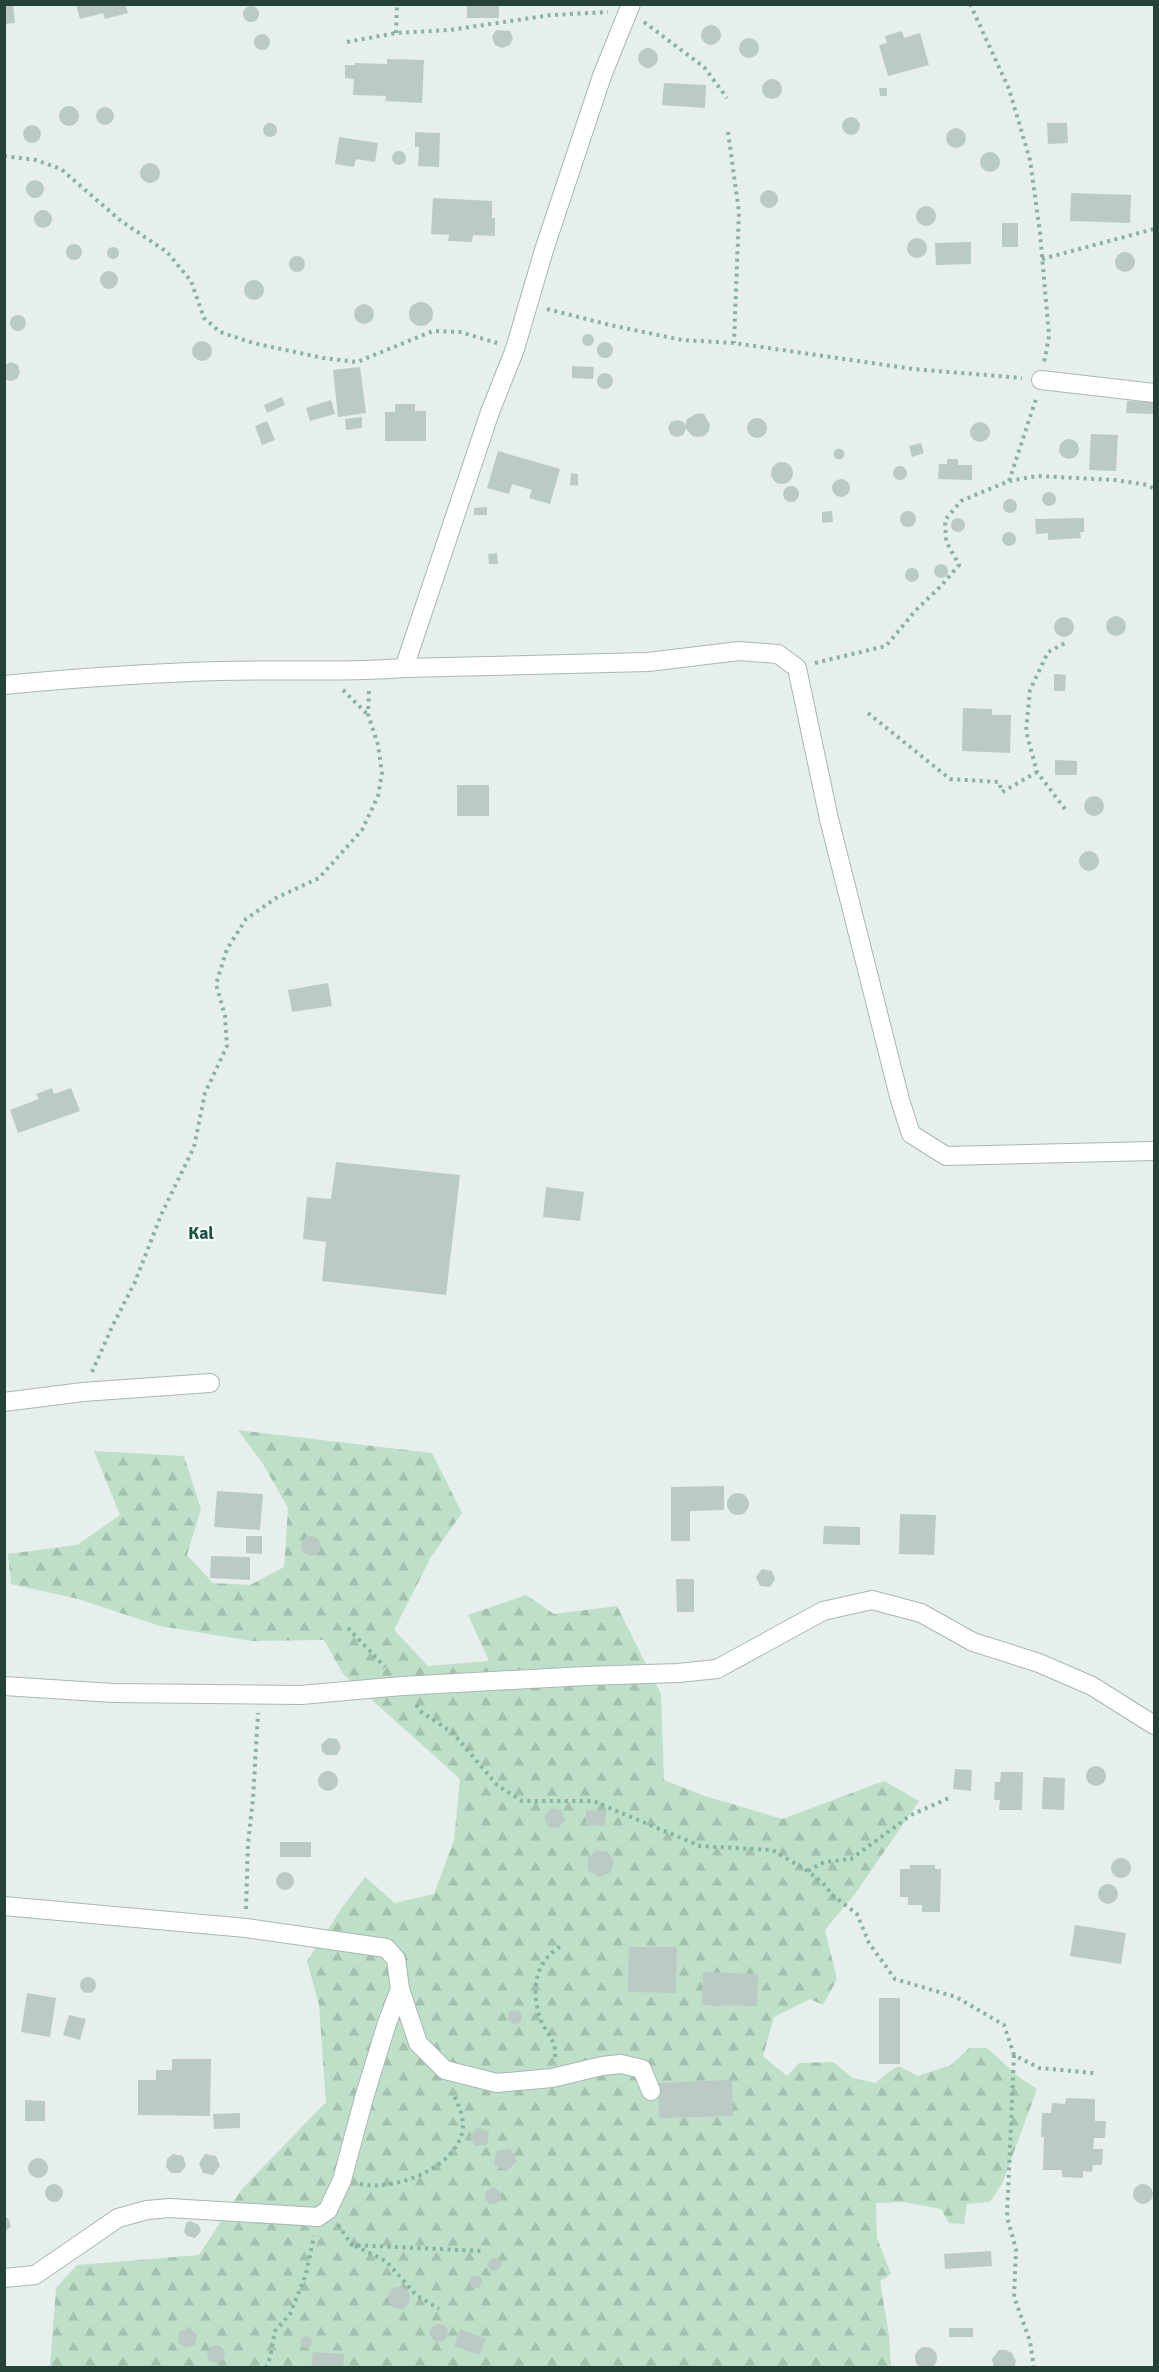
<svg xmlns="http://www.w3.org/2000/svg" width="1159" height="2372" viewBox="0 0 1159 2372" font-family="Signika,sans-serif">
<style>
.forest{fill:url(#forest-firs)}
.building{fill:#bbcac4}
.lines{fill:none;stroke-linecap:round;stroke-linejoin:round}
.minor-casing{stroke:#a8b8b2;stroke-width:20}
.path{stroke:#86b3a5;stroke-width:4;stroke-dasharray:3 4.5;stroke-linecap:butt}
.minor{stroke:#fff;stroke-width:18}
.labels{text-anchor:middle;stroke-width:4.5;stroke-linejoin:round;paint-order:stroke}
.quarter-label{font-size:18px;font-weight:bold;fill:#1f5548;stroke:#f7fbf9}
</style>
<defs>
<pattern id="forest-firs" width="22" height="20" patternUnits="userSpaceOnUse" patternTransform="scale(1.5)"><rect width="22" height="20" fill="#bfe0c8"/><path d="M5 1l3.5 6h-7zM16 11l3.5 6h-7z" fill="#a4c1ad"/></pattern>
</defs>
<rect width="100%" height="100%" fill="#e6efeb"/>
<path class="forest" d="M238,1430l194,23 30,60 -31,44 -37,73 34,36 61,-5 -21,-46 58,-20 28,19 63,-8 44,88 3,86 41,16 77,23 102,-38 35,20 -64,93 -30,36 12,49 -14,26 -13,-6 -36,18 -11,39 24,20 12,-13 34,-1 20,16 23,5 11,-10 12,-7 19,10 33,-11 18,-17h18l32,29 18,12 -34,93 -13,20 -23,2 -3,20 -15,-1 -8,-14 -37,-7 -28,1 1,35 14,36 -11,7 9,54 2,32h-841l6,-79 21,-23 122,-10 43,-66 84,-87 -7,-97 -12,-44 36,-55 22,-29 30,26 39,-9 20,-54 6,-61 -117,-105 -19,-34 -72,1 -92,-15 -82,-27 -67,-15 -3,-30 69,-9 43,-30 -26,-64 90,5 17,53 -14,46 26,28 37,2 34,-18 4,-59 -25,-44z"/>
<path class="building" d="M4,4h9l2,19 -11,1z
M76,4h49l3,9 -23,6 -2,-6 -23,6z
M467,4h32v14h-32z
M243 14a8 8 0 1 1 16 0a8 8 0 1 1-16 0Z
M701 35a10 10 0 1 1 20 0a10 10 0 1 1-20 0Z
M496,30l14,1 3,7 -3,7 -8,3 -7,-3 -3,-8z
M902,31l2,7 16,-5 9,32 -41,11 -9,-31 8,-2 -2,-7z
M254 42a8 8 0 1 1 16 0a8 8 0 1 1-16 0Z
M739 48a10 10 0 1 1 20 0a10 10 0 1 1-20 0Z
M638 58a10 10 0 1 1 20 0a10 10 0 1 1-20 0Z
M387,59l37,1 -2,43 -37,-2 1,-5 -33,-1 1,-16 -9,-1v-13h10v-2l32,1z
M762 89a10 10 0 1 1 20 0a10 10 0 1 1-20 0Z
M664,83l42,2 -1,23 -43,-3z
M879,88h8v8h-7z
M59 116a10 10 0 1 1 20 0a10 10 0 1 1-20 0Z
M96 116a9 9 0 1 1 18 0a9 9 0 1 1-18 0Z
M842 126a9 9 0 1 1 18 0a9 9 0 1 1-18 0Z
M263 130a7 7 0 1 1 14 0a7 7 0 1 1-14 0Z
M1047,123h20l1,20 -20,1z
M23 134a9 9 0 1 1 18 0a9 9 0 1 1-18 0Z
M946 138a10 10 0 1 1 20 0a10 10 0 1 1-20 0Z
M415,132l25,1 -1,34 -21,-1 1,-19h-4z
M339,137l39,6 -3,19 -19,-3 -2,8 -19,-3z
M392 158a7 7 0 1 1 14 0a7 7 0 1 1-14 0Z
M980 162a10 10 0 1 1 20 0a10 10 0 1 1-20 0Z
M140 173a10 10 0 1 1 20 0a10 10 0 1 1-20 0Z
M26 189a9 9 0 1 1 18 0a9 9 0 1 1-18 0Z
M760 199a9 9 0 1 1 18 0a9 9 0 1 1-18 0Z
M1071,193l60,2 -1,28 -60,-2z
M433,198l59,3v17h3v18l-22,-1 -1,7 -24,-1 1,-6 -18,-1z
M916 216a10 10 0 1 1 20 0a10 10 0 1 1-20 0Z
M34 219a9 9 0 1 1 18 0a9 9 0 1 1-18 0Z
M1002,223h16v24h-16z
M907 248a10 10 0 1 1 20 0a10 10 0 1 1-20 0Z
M971,242v22l-35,1 -1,-22z
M66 252a8 8 0 1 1 16 0a8 8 0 1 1-16 0Z
M107 253a6 6 0 1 1 12 0a6 6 0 1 1-12 0Z
M1115 262a10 10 0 1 1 20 0a10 10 0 1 1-20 0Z
M289 264a8 8 0 1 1 16 0a8 8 0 1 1-16 0Z
M100 280a9 9 0 1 1 18 0a9 9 0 1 1-18 0Z
M244 290a10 10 0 1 1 20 0a10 10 0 1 1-20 0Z
M409 314a12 12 0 1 1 24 0a12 12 0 1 1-24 0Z
M354 314a10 10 0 1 1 20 0a10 10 0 1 1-20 0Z
M10 323a8 8 0 1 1 16 0a8 8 0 1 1-16 0Z
M582 340a6 6 0 1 1 12 0a6 6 0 1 1-12 0Z
M192 351a10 10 0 1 1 20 0a10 10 0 1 1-20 0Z
M597 350a8 8 0 1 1 16 0a8 8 0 1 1-16 0Z
M11,362l7,3 2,7 -3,7 -7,2 -6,-2v-14z
M572,366l22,1 -1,12 -21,-1z
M360,367l6,46 -28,4 -5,-47z
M597 381a8 8 0 1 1 16 0a8 8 0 1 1-16 0Z
M282,397l3,8 -18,8 -3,-8z
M331,400l4,14 -25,7 -4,-13z
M1127,401l27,1v12l-28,-1z
M395,404h20v7h11v30h-41v-29h10z
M698,413l6,1 6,11 -1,6 -5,5 -6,1 -6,-1 -6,-7 -3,6 -6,2 -6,-2 -3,-7 3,-6 7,-2 6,2 1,4 2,-7z
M362,417v11l-16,2 -1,-11z
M747 428a10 10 0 1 1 20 0a10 10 0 1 1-20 0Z
M267,421l8,19 -13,5 -7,-19z
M970 432a10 10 0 1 1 20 0a10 10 0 1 1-20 0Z
M1091,434l27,1 -2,36 -27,-1z
M1059 449a10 10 0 1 1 20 0a10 10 0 1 1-20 0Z
M921,443l3,10 -12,4 -3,-11z
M833.5 454a5.5 5.5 0 1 1 11 0a5.5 5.5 0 1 1-11 0Z
M498,451l62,18 -10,35 -21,-6 3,-8 -20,-6 -3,10 -22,-6z
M947,459h11v6h14v15l-34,-1 1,-15h8z
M771 473a11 11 0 1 1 22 0a11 11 0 1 1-22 0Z
M893 473a7 7 0 1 1 14 0a7 7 0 1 1-14 0Z
M571,473l7,1v12l-8,-1z
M832 488a9 9 0 1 1 18 0a9 9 0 1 1-18 0Z
M783 494a8 8 0 1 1 16 0a8 8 0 1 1-16 0Z
M1042 499a7 7 0 1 1 14 0a7 7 0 1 1-14 0Z
M1003 506a7 7 0 1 1 14 0a7 7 0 1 1-14 0Z
M487,507v8h-13v-7z
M900 519a8 8 0 1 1 16 0a8 8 0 1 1-16 0Z
M832,511l1,11 -11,1v-11z
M1084,518v14h-4l1,6 -33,2v-7l-12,1 -1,-15z
M951 525a7 7 0 1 1 14 0a7 7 0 1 1-14 0Z
M1002 539a7 7 0 1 1 14 0a7 7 0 1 1-14 0Z
M497,553l1,11h-9l-1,-10z
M934 571a7 7 0 1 1 14 0a7 7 0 1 1-14 0Z
M905 575a7 7 0 1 1 14 0a7 7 0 1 1-14 0Z
M1106 626a10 10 0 1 1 20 0a10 10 0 1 1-20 0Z
M1054 627a10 10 0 1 1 20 0a10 10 0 1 1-20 0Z
M1054,674l12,1 -1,16h-11z
M963,708l29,1v6h19l-1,38 -48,-2z
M1055,760l22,1v14h-22z
M457,785h32v31h-32z
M1084 806a10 10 0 1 1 20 0a10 10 0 1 1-20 0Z
M1079 861a10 10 0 1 1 20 0a10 10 0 1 1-20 0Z
M328,983l4,23 -40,6 -4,-22z
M52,1088l2,6 17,-6 9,23 -62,22 -8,-23 29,-11 -3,-5z
M336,1162l124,13 -14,120 -124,-14 4,-39 -23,-3 4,-42 24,2z
M546,1187l38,5 -4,29 -37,-4z
M724,1486v24l-34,1v30h-19v-54z
M217,1491l46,3 -3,36 -46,-3z
M727 1504a11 11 0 1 1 22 0a11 11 0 1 1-22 0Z
M900,1514l36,1 -2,40 -35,-1z
M824,1526l36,1v18l-37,-1z
M301 1546a10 10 0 1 1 20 0a10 10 0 1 1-20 0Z
M246,1536h16v18l-16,-1z
M211,1556l39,1v23l-40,-2z
M762,1569l10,2 3,8 -5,8 -10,-1 -4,-9z
M676,1579h18v33h-17z
M328,1738l9,1 4,8 -4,8h-11l-4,-4 -1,-6z
M1086 1776a10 10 0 1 1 20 0a10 10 0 1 1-20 0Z
M955,1769l17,1 -1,21 -18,-2z
M318 1781a10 10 0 1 1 20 0a10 10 0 1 1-20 0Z
M1001,1772h22l-1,38h-23l1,-10h-6l1,-18h5z
M1043,1777l22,1 -1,32 -22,-1z
M551,1808l10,2 4,10 -7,8 -10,-1 -4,-10z
M586,1810l20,1 -1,15 -19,-1z
M280,1842h31v15h-31z
M597,1850l11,2 6,10 -4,11 -11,4 -11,-7v-12z
M1111 1868a10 10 0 1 1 20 0a10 10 0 1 1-20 0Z
M910,1865h25v4h6l-1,43h-18v-7h-14v-8h-8v-28h10z
M276 1881a9 9 0 1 1 18 0a9 9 0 1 1-18 0Z
M1098 1894a10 10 0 1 1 20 0a10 10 0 1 1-20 0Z
M1075,1925l51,8 -5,31 -51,-8z
M629,1947h48l-1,46 -48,-1z
M703,1972l55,2 -1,32 -55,-1z
M80 1985a8 8 0 1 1 16 0a8 8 0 1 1-16 0Z
M27,1993l29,5 -6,39 -29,-5z
M879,1998h21v66h-21z
M508 2017a7 7 0 1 1 14 0a7 7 0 1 1-14 0Z
M69,2015l17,4 -6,21 -17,-5z
M172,2059h39l-1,57 -72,-1v-35h18v-10h16z
M732,2080l1,36 -74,2 -1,-35z
M1066,2098l29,1v22h11l-1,17h-11l-1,11h10l-1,16h-9l-1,7 -9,-1v7l-21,-1v-7h-19l1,-33h-3l1,-24h9l1,-10 13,1z
M25,2100l20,1v20h-20z
M240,2113v15l-26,1 -1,-15z
M477,2127l12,5 -2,13 -12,1 -5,-9z
M510,2148l7,13 -10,10 -13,-6 2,-14z
M173,2154l10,2 3,10 -6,7h-9l-5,-6 1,-8z
M205,2154l11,2 4,10 -7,9 -10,-2 -4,-10z
M28 2168a10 10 0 1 1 20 0a10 10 0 1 1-20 0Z
M1133 2194a10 10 0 1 1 20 0a10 10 0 1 1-20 0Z
M45 2193a9 9 0 1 1 18 0a9 9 0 1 1-18 0Z
M485 2196a8 8 0 1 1 16 0a8 8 0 1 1-16 0Z
M4,2217l4,1 3,8 -7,7z
M190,2221l9,4 2,6 -6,7 -8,-2 -3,-4 2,-9z
M991,2251l1,15 -47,3 -1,-15z
M493,2257l9,5 -3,8 -8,1 -4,-7z
M472,2276h7l4,5 -4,7 -8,-1 -2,-6z
M388 2298a11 11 0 1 1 22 0a11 11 0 1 1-22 0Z
M430 2333a9 9 0 1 1 18 0a9 9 0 1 1-18 0Z
M190,2328l7,7 -2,10 -9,3 -8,-5 1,-11z
M949,2328h24v9h-24z
M460,2329l26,10 -7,16 -25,-9z
M300 2342a6 6 0 1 1 12 0a6 6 0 1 1-12 0Z
M207 2354a9 9 0 1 1 18 0a9 9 0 1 1-18 0Z
M915 2358a11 11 0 1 1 22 0a11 11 0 1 1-22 0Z
M999,2350h7l6,3 4,8 -2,7h-20l-2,-9z
M313,2352l31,2 -1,14h-32z"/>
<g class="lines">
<g class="minor-casing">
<path id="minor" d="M1041,380l113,13
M404,668l86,-256 25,-63 29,-99 58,-174 29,-72
M4,685c72,-7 144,-12 216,-14 62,-2 123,2 184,-3l244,-6 91,-11 39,3 19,14 32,151 71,281 11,34 35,22 208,-5
M4,1402l79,-10 127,-9
M4,1686l109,7 188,2 101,-9 183,-10 93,-3 39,-4 106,-58 49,-11 49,13 52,29 66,21 53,23 62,39
M4,1906l242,22 140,20 10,11 4,30 18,54 27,27 52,13 55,-5 50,-12 19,-2 21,5 9,22
M4,2278l31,-3 83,-57 29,-8 23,-2 148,9 10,-7 14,-30 22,-82 23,-75 13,-34"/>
</g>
<path class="path" d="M970,4l39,85 21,71 10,73 9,103 -5,27
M644,22l60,45 23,31
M396,33l1,-29
M347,42l49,-9 54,-3 101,-15 57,-3
M728,132l11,80 -5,131
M4,156l32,4 25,9 60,52 46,31 24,29 13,37 16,14 33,11 70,15 34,4 76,-31 27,1 37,11
M1042,259l112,-30
M547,309l63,16 72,15 52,3 179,26 109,9
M1009,481l27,-82
M815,663l71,-17 30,-36 25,-24 18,-21 -13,-24 -1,-21 16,-19 48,-20 28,-5 78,4 33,5 6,4
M343,690l24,24
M868,713l82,66 49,3 3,10 35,-20
M1065,809l-28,-37 -11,-41 4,-41 18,-38 19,-10
M92,1372l20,-45 23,-45 26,-67 33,-68 11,-54 22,-47 -2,-30 -9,-32 11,-35 19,-30 30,-21 43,-20 43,-48 16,-34 4,-23 -4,-28 -10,-31 1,-25
M348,1628l37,39
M416,1705l4,6 33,22 44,52 25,16h71l107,45 72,4 36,21 18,15 5,8 26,20 12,29 26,36 61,18 48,28 10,30 25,13 55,5
M808,1871l16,-9 27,-3 60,-44 38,-17
M246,1909l2,-66 5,-44 5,-86
M1014,2055l-7,162 9,32 -2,48 16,44 4,27
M555,2057c2,-17 -10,-24 -15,-39 -9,-29 -6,-57 23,-73
M360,2184c35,8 103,-18 103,-60 0,-10 -6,-22 -10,-31
M338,2225l14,20 130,6
M355,2246l31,15 30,34 23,14
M266,2368l4,-10 5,-27 15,-17 16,-40 8,-38"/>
<use href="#minor" class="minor"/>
</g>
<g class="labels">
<g class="quarter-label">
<text x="201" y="1239">Kal</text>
</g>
</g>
<rect width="1159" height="2372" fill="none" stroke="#24423a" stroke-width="12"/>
</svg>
